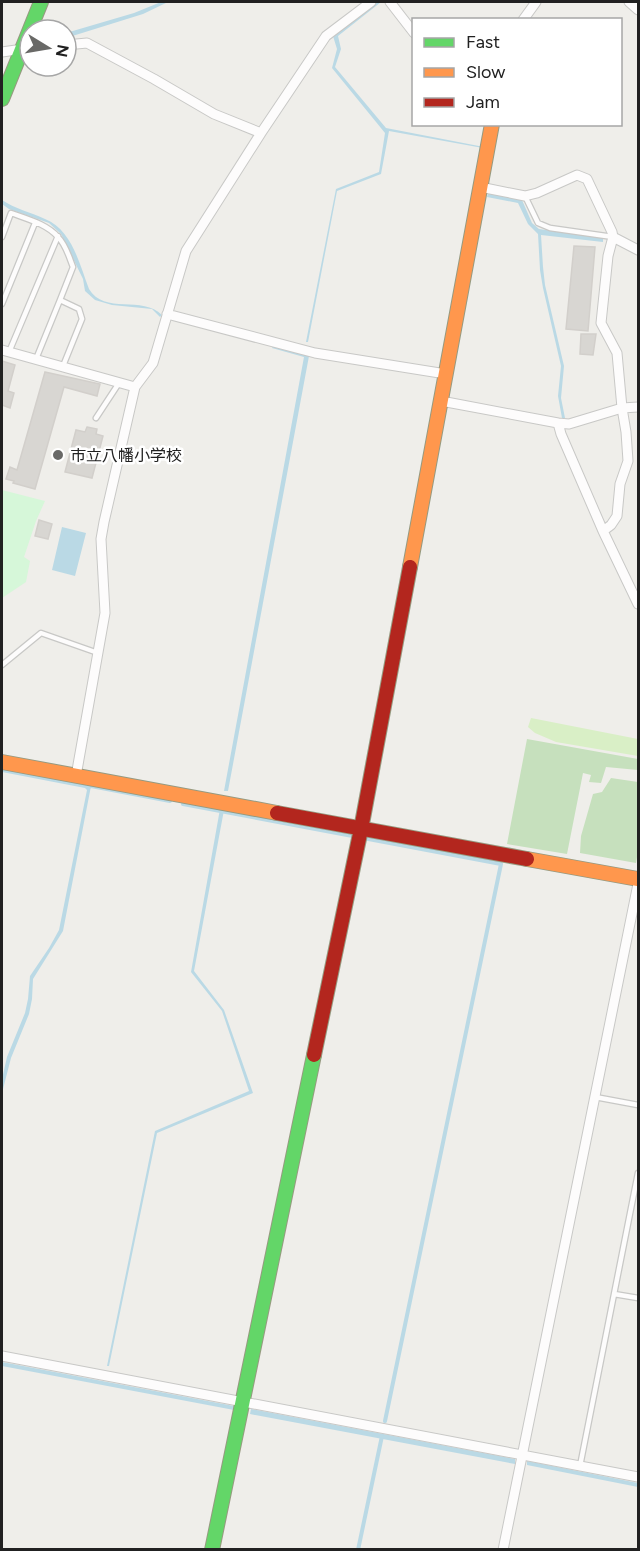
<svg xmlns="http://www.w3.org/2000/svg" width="640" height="1551" viewBox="0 0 640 1551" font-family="Figtree,'Noto Sans JP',sans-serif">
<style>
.grass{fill:#d9efc6}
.forest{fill:#c6e0bd}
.park{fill:#d6f7d9}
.water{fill:#bad9e5}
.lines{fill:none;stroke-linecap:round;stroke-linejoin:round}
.stream{stroke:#bad9e5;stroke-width:4}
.building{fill:#d8d6d2;stroke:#d2cfcb;stroke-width:1.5}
.lane-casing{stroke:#c8c8c6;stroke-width:7}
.street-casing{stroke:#c8c8c6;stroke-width:11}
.fast-casing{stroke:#969a80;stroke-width:16}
.slow-casing{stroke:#969a80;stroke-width:16}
.jam-casing{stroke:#969a80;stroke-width:16}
.lane{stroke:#fdfcfc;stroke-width:4.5}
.street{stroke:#fdfcfc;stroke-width:9}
.fast{stroke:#63d668;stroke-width:14}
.slow{stroke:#ff974d;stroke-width:14}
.jam{stroke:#b3261e;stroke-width:14}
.poi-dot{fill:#696967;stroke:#fff;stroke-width:2}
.labels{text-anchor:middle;stroke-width:5;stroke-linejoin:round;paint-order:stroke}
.poi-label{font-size:16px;fill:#212121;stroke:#fff;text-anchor:start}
</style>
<rect width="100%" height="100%" fill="#efeeea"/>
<path class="grass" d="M531,718l107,21v17l-82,-14 -21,-9 -7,-6z"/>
<path class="forest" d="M527,739l111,20v11l-32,-3 -5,16 -12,-1 2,-7 -8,-2 -16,81 -60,-10z
M611,778l27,4v69l-2,12 -56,-10 1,-17 12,-42 9,-2z"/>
<path class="park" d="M2,490l43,11 -9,20 -12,36 6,4 -4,21 -24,16z"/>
<path class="water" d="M161,2h7l-25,12 -77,24v-5l68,-20z
M377,2h4l-43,34 3,13 -6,18 51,61 98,19 -1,1 -94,-17 -8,43 -44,17 -29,151h-2l30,-153 43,-17 6,-39 -53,-65 5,-19 -4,-13z
M488,193l34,7 10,23 7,6 64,9v4l-62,-7 2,32 2,18 19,81 -3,32 4,20h-3l-4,-22 3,-30 -18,-78 -3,-18 -2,-36 -10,-10 -10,-21 -31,-6z
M2,200c13,9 28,12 43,19 27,11 34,44 44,70 15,26 54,6 73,26l-2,2 -8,-8 -40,-4 -17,-5 -10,-9 -2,-12 -22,-45 -12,-11 -40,-14 -7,-5z
M273,346l36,10 -81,435h-4l80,-434 -32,-9z
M62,527l24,6 -11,43 -23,-6z
M2,769l89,17 -28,145 -30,48 -1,20 -3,15 -18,44 -9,35v-14l5,-22 18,-44 3,-14 2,-23 19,-28 10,-18 28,-140 -2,-2 -83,-16z
M220,809l4,1 -30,161 30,39 29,83 -96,40 -48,233h-2l48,-235 94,-40 -27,-80 -31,-39z
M2,1362l232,44v4l-232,-44z
M251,1409l264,50v5l-265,-50z
M527,1461l111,22v4l-111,-22z"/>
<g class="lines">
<path class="stream" d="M88,787l3,-1 79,15
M183,804l318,60 -116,557
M358,1550l24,-114"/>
</g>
<path class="building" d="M574,246l21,1 -7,84 -22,-2z
M581,334h15l-3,21 -13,-1z
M2,361l13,4 -7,26 6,2 -4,15 -8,-3z
M45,372l55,12 -3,12 -33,-9 -29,102 -22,-6 1,-2 -8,-2 4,-12 7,3z
M87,427l10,2 -1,5 7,2 -11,42 -27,-6 11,-42 9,2z
M39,520l13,4 -4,15 -13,-3z"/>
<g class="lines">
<g class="lane-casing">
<path id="lane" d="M525,196l13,27 12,5 63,9
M2,237l9,-24c16,6 36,11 47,24 8,8 11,20 15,30l-13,33 19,9 3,10 -19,47
M2,304l33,-81
M9,352l49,-116
M36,359l24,-59
M96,418l23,-35
M2,665l39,-32 57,20
M595,1097l43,8
M614,1294l24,4
M580,1466l58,-293"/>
</g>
<g class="street-casing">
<path id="street" d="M390,2l24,31
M629,2l9,8
M523,20l13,-18
M66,45l21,-2 67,36 60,35 47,19
M2,52l28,-4
M480,187l45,9 12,-3 40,-18 10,4 25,53 1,5 -5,19 -7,67 16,30 5,55 4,24 2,29 -8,23 -3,32 -6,9 -8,6
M613,237l25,13
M167,314l148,39 131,21
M2,350l133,37
M441,401l117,22 3,11 42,97 35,73
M558,423l11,1 53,-16 16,-1
M76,776l29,-163 -4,-74 3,-17 31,-135 18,-24 33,-112 75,-118 65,-97 45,-34
M2,1356l636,121
M503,1550l135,-666"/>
</g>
<g class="fast-casing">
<path id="fast" d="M2,99l39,-97
M212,1550l102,-495"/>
</g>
<g class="slow-casing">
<path id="slow" d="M410,567l82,-443
M2,762l275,51
M527,859l111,20"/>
</g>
<g class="jam-casing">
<path id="jam" d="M277,813l250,46
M314,1055l47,-226 49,-262"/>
</g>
<use href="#lane" class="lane"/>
<use href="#street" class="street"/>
<use href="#fast" class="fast"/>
<use href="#slow" class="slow"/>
<use href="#jam" class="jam"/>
</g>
<circle class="poi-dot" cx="58" cy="455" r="6"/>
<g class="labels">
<g class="poi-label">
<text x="70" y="461">市立八幡小学校</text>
</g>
</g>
<rect width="640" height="1551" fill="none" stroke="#212121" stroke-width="6"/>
<rect x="412" y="18" width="210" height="108" fill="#ffffff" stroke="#a6a6a6" stroke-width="1.5"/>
<rect x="424" y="38" width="30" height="9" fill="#63d668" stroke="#a6a6a6" stroke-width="1.5"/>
<text x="466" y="48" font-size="18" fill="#212121">Fast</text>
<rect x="424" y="68" width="30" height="9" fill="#ff974d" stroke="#a6a6a6" stroke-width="1.5"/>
<text x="466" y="78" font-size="18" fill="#212121">Slow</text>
<rect x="424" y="98" width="30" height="9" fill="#b3261e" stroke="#a6a6a6" stroke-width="1.5"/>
<text x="466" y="108" font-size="18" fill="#212121">Jam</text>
<g transform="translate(48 48) rotate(101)"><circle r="28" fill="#ffffff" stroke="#a6a6a6" stroke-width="1.5"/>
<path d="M0-4.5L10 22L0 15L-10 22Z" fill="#696967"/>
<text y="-9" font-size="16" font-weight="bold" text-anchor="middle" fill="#212121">N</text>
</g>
</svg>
